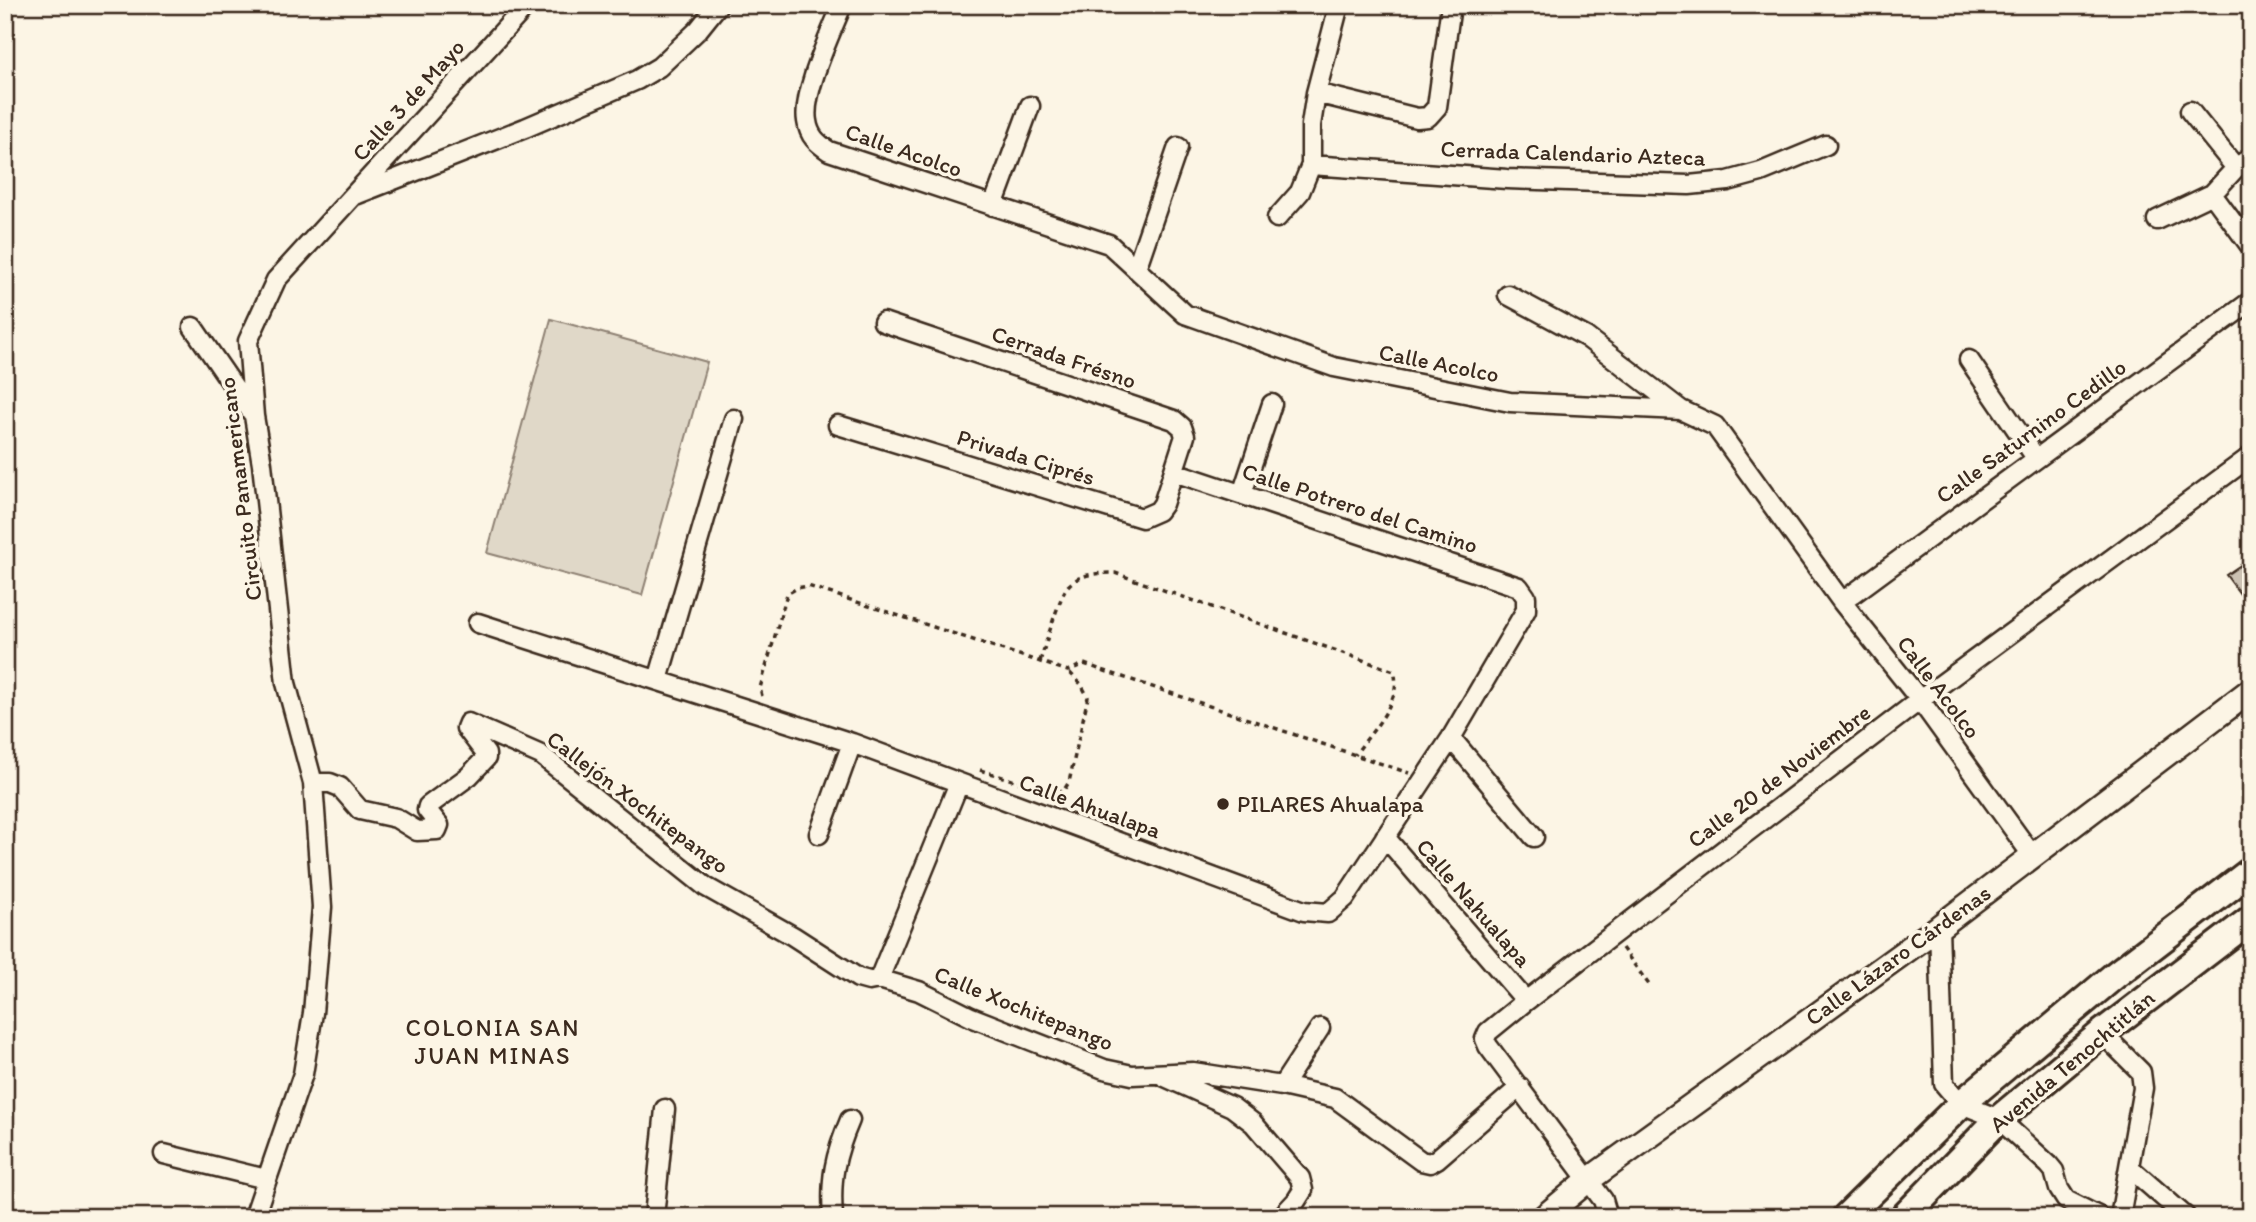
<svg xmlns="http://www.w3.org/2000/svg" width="2256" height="1222" viewBox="0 0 2256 1222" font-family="Itim,sans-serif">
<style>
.green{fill:#e0d8c8;stroke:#8e8173;stroke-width:2}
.building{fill:#ccc2b3;stroke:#3b2a1e;stroke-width:2}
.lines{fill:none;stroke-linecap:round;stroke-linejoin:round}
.minor-casing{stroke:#3b2a1e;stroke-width:23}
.tertiary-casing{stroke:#3b2a1e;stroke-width:28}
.secondary-casing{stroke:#3b2a1e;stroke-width:32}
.path{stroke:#3b2a1e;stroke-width:3.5;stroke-dasharray:5 5;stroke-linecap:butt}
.minor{stroke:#fcf5e5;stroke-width:18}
.tertiary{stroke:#fcf5e5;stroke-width:23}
.secondary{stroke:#fcf5e5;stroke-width:26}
.poi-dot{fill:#3b2a1e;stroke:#fcf5e5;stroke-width:2.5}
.labels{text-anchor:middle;stroke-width:7;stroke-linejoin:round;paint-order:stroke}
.street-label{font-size:23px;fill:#3b2a1e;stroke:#fcf5e5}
.poi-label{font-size:23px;fill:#3b2a1e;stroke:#fcf5e5;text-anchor:start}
.neighbourhood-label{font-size:24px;letter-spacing:2px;fill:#3b2a1e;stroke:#fcf5e5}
</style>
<rect width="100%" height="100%" fill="#fcf5e5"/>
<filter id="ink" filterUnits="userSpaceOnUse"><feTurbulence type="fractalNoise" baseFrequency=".0143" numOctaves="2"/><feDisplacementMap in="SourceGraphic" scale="14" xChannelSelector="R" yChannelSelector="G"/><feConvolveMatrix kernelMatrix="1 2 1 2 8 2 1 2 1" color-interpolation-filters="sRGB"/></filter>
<g filter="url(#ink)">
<path class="green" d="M551,319l156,43 -65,233 -155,-42z"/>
<path class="building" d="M2251,558v51l-25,-34z"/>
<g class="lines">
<g class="minor-casing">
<path id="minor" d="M842,5c-11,28 -40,88 -35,116 2,15 10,22 22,30l280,93 76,70 149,53 176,35 171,8 34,16 127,176 78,98 112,155
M1316,93l101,25 11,-1 9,-10 14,-102
M2190,111l46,57
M1311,165l196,14 182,6 39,-4 33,-9 65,-27
M358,194l167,-66 112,-48 22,-13 39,-37 20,-25
M2212,194l39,53
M993,206l37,-100
M1277,218l23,-26 11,-27v-40l5,-32 23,-88
M2157,220l55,-26 24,-26 15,-11
M1136,269l42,-122
M1508,295l78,42 95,73
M193,327l59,86
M1969,360l67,98
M838,425l304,93 16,-7 5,-7 22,-68 -3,-9 -8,-7 -291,-98
M1242,494l30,-90
M1842,602l409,-301
M478,623l374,120 452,168 24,2 17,-15 106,-160 75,-128v-13l-7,-10 -345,-115
M658,680l76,-261
M1451,738l83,99
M313,783h17l10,4 20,23 36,8 21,13 20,-1 2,-5 -12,-15 1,-4 41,-30 17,-18v-4l-20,-26 2,-5 73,32 165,132 87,49 65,42 11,3 10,-2 40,12 52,26 133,52 28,6 61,-3 89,14 53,12 86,63 9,2 7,-4 83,-72
M819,834l33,-91
M1385,837l141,164
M1939,927l5,157 17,20 38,15 50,46 5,6 5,18 7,11 34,17
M879,979l80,-196
M2102,1033l39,39 2,16 -23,129
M1163,1076l69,31 21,16 47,55 3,12 -7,11 -15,16
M1282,1086l38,-58
M164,1154l102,25
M2130,1168l56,49
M254,1217l49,-143 10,-61 9,-106 -9,-124 -27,-100 -24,-219 -8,-48 -6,-75 28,-61 251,-275
M654,1217l11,-108
M833,1217c-3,-39 2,-62 17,-97
M1608,1217l-5,-17 -115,-154 -3,-7 3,-7 38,-31 394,-301 331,-244"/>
</g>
<g class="tertiary-casing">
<path id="tertiary" d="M1544,1217l43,-36 352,-254 312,-237"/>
</g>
<g class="secondary-casing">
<path id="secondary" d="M1846,1217l115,-113 153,-128 137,-105
M1904,1217l95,-98 103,-86 149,-114"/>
</g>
<path class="path" d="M1040,661c5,-14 20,-68 29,-76 12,-12 31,-12 46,-12l279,98c9,30 -23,60 -39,84
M762,696l-2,-8 27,-94 10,-6 11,-2 260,85 16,-7 325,109
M980,770l74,23 10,-3 5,-8 19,-85 -7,-13 -13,-13
M1622,948l28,38"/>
<use href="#minor" class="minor"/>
<use href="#tertiary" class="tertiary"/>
<use href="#secondary" class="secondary"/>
</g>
</g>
<circle class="poi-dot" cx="1223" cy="804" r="7"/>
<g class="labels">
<g class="street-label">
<text transform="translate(408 100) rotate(-48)" y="8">Calle 3 de Mayo</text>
<text transform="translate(904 150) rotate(19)" y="8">Calle Acolco</text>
<text transform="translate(1573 153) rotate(2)" y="8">Cerrada Calendario Azteca</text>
<text transform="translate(1064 357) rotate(19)" y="8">Cerrada Frésno</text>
<text transform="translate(1439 363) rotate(11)" y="8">Calle Acolco</text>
<text transform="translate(2031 431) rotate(-36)" y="8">Calle Saturnino Cedillo</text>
<text transform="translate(1026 457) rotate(17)" y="8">Privada Ciprés</text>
<text transform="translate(240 489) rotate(-97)" y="8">Circuito Panamericano</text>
<text transform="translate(1360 508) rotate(18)" y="8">Calle Potrero del Camino</text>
<text transform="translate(1939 687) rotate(53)" y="8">Calle Acolco</text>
<text transform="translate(1779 776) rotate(-37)" y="8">Calle 20 de Noviembre</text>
<text transform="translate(638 802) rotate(37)" y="8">Callejón Xochitepango</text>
<text transform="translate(1090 806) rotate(20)" y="8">Calle Ahualapa</text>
<text transform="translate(1474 903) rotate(49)" y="8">Calle Nahualapa</text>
<text transform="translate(1898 955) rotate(-36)" y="8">Calle Lázaro Cárdenas</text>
<text transform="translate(1024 1008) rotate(22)" y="8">Calle Xochitepango</text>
<text transform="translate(2072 1061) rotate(-40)" y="8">Avenida Tenochtitlán</text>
</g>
<g class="poi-label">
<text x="1237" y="812">PILARES Ahualapa</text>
</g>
<g class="neighbourhood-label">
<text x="493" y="1036">COLONIA SAN<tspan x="493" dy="28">JUAN MINAS</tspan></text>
</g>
</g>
<rect width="2256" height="1222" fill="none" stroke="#fcf5e5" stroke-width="28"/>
<rect x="14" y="14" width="2228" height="1194" fill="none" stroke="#3b2a1e" stroke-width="2.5" filter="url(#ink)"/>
</svg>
